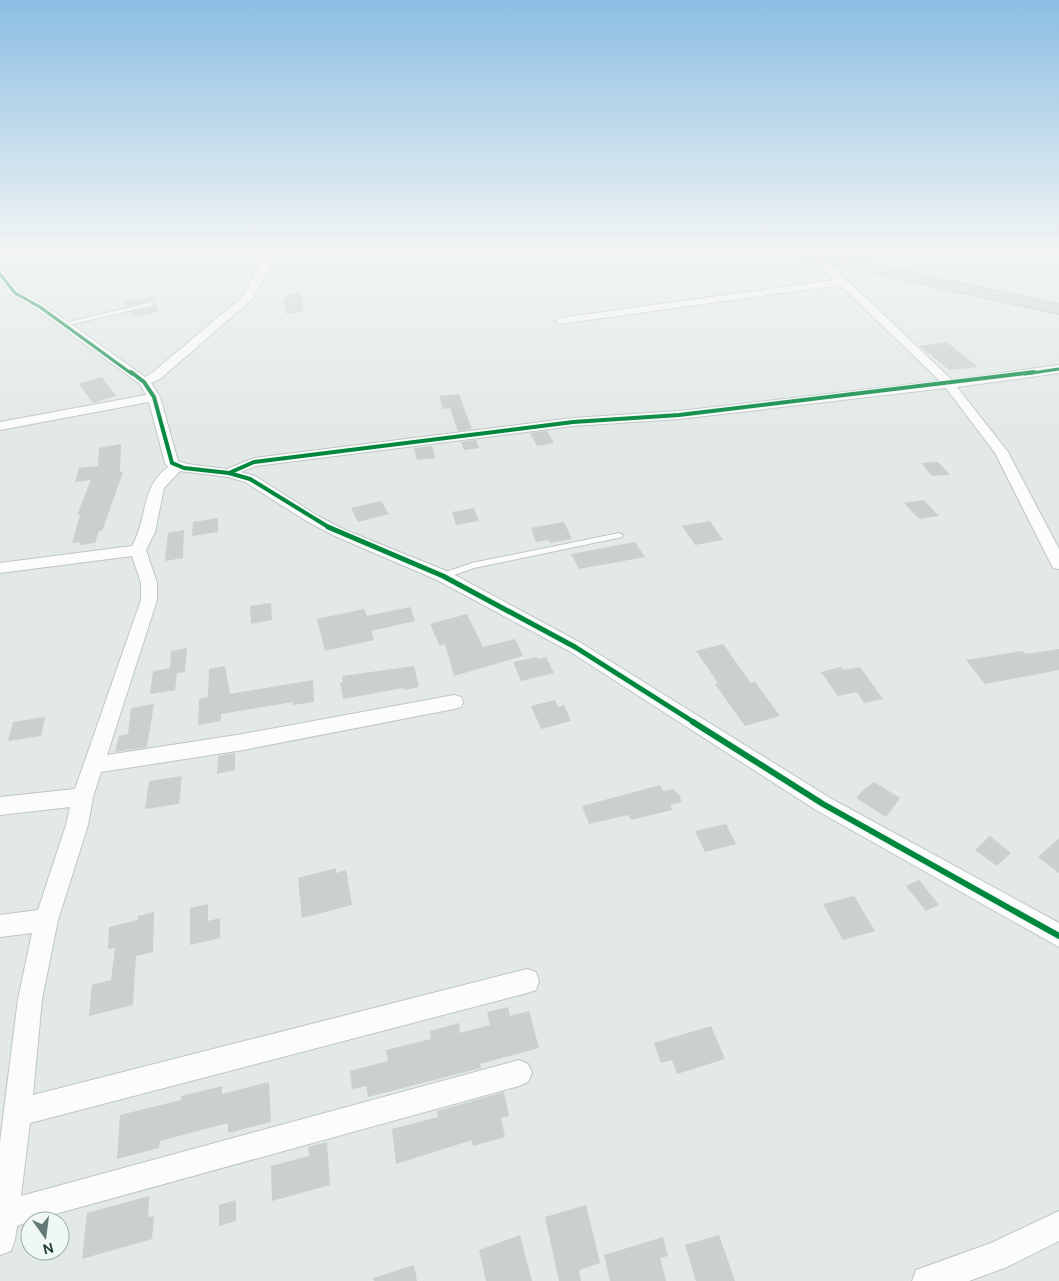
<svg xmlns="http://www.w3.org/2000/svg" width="1059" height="1281" viewBox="0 0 1059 1281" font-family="'DM Sans',sans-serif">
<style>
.building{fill:#c9d0ce}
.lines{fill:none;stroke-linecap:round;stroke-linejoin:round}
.service-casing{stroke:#bfc6c4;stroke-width:2}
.minor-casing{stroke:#bfc6c4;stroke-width:2}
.primary-casing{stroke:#bbc5c3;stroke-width:2}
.service{fill:#fbfcfb;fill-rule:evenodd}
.minor{fill:#fbfcfb;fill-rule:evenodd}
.primary{fill:#ccd5d4;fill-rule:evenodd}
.cycleway-far3-casing{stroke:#f0f8f5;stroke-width:5}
.cycleway-far2-casing{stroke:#f0f8f5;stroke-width:6}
.cycleway-far1-casing{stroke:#f0f8f5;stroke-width:8}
.cycleway-casing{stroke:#f0f8f5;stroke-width:9}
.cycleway-far3{stroke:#00873e;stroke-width:3}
.cycleway-far2{stroke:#00873e;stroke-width:4}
.cycleway-far1{stroke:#00873e;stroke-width:5}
.cycleway{stroke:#00873e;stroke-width:6}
</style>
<rect width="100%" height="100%" fill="#e2e9e7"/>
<path class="building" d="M301,292l3,20 -18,2 -2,-16h3v-4z
M153,297l1,4 -28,5 -4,-4z
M156,306l2,6 -23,5 -4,-5z
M947,342l31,25 -29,3 -30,-24z
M102,377l14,19 -23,7 -14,-19z
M459,394l8,22 5,13 -14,2 -8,-23 -7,1 -4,-13z
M547,431l7,12 -17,3 -7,-13z
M476,440l3,8 -15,2 -3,-8z
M121,444l-1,28h3l-21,59h-3l-4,12 -15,2 1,-3 -9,1 8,-28h-3l14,-35 -16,2 4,-14 19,-2 1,-18z
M432,446l3,12 -18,2 -3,-12z
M938,462l12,13 -18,1 -11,-13z
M924,500l15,16 -20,3 -15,-16z
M381,501l8,13 -31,8 -7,-14z
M474,508l5,13 -23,4 -4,-13z
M218,518v14l-26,4 1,-14z
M710,521l13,19 -28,5 -13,-19z
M564,522l8,17 -22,4 -1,-3 -13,2 -5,-14z
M184,530l-1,28 -18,3 3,-28z
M635,542l10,15 -66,12 -8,-15z
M271,603l1,17 -21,4 -1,-18z
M410,607l5,14 -44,10 3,9 -49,11 -8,-32 47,-10 3,7z
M467,614l16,33 32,-8 8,17 -69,20 -9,-32 -5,2 -10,-22z
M723,644l28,39 4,-1 25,34 -35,10 -30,-42 3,-1 -22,-32z
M187,648l-2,24 -8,1 -2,17 -25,4 3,-23 17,-3 1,-17z
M1059,649v21l-74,14 -19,-24 57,-9 2,3z
M537,657l1,2 8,-2 8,16 -33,8 -8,-19z
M225,666l5,28 83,-14 1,22 -21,3v-3l-72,12v7l-23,4 1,-26 9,-2 1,-28z
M414,666l5,21 -15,3 -1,-2 -60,11 -3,-17h3l-1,-6z
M841,667l2,3 17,-3 23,32 -19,4 -7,-11 -19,4 -17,-24z
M555,700l3,7 6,-2 7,16 -30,8 -10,-23z
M154,704l-7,43 -32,5 4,-16 9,-2 3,-26z
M45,717l-4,19 -33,5 5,-19z
M235,753v17l-18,4 1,-18z
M182,776l-3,28 -34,5 4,-28z
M874,782l26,16 -14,19 -30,-19 6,-7z
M660,785l3,6 10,-2 6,6 3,7 -12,3 2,5 -41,10 -3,-5 -39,9 -7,-18z
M726,824l10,20 -31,8 -10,-21z
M990,836l21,17 -14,13 -22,-16z
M1059,838v35l-21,-16z
M336,868v5l10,-3 6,35 -50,13 -4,-40z
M919,880l20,25 -13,6 -20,-25z
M854,896l21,35 -32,9 -20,-36z
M208,904v17l12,-3v20l-30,7v-37z
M154,912l-1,40 -17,4 -3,49 -44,11 3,-31 19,-5 4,-32 -7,1 1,-22 29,-7v-4z
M508,1007l2,9 19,-5 10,37 -59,16 1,4 -113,29 -2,-11 -14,3 -2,-18 38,-10 -2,-11 45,-11 -1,-8 29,-8 1,10 30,-8 -3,-13z
M711,1026l14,33 -48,15 -5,-14 -11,3 -7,-20z
M269,1082l2,40 -43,11v-10l-68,18 -1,7 -42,11 3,-44 61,-15v-4l41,-10v8z
M504,1092l5,24 -8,2 4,19 -32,9 -1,-6 -76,24 -4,-35 46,-12 -1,-6z
M327,1142l3,43 -58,16 -1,-35 38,-10 -1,-9z
M149,1196l-1,21 6,-1 -2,23 -70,20 5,-46z
M236,1200v21l-17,5v-21z
M586,1205l14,58 -21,7 2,11h-22l-14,-64z
M520,1235l12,46h-46l-7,-31z
M719,1235l16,46h-39l-11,-36z
M663,1237l5,19 -8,2 6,23h-56l-6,-26z
M414,1265l3,16h-43l-1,-3z"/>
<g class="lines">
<g class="service-casing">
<path id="service" d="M152,302l2,1v2l-90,21 -3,-2z
M619,533l4,2 -1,2 -148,31 -31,11 -4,-3 1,-2 32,-11z"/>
</g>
<g class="minor-casing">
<path id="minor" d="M266,251h10l-19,40 -8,11 -89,77 -9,4 9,14 18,64 9,3 40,5 27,-11 319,-40 106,-7 261,-30 -100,-96 -280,39 -5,-3 5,-3 274,-38 -20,-22 5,-3 3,1 130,124 107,-15v8l-102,14 51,65 51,97v20l-6,-1 -2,-4 -56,-111 -49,-65 -267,31 -106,7 -317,40 -15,6 14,4 63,40 27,14 104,42 132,71 249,155 229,125v24l-243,-137 -247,-159 -132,-71 -102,-44 -27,-14 -63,-40 -17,-5 -48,-6 -16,17 -9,44 -9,18 11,33v17l-50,155 136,-21 211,-39 7,2 2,5 -2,5 -7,2 -211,41 -142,22 -8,25 -5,28 -30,95 -16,79 -9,96 494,-126 9,3 3,9 -3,9 -9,3 -497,130 -9,73 498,-136 9,4 4,9 -4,9 -9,4 -489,135 -13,5 -2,14 -4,11 -11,4v-113l18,-143 14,-66 -32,4v-22l38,-5 28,-85 4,-18 -70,8v-18l75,-8 66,-189v-17l-9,-27 -132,17v-10l132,-17c16,-28 8,-58 36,-79l-3,-4 -16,-61 -149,28v-8l146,-27 -6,-11 -104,-75 -25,-14 -11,-14v-10l4,1 15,19 25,14 101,72 7,-4 89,-75 6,-8z
M1059,1211v30l-52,26 -38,14h-57l4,-11 75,-27z"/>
</g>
<g class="primary-casing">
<path id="primary" d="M782,251h28l249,53v10l-270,-59 -5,-1z"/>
</g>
<use href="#service" class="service"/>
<use href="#minor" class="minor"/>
<use href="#primary" class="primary"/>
<g class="cycleway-far3-casing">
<path id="cycleway-far3" d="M0,274l15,19 25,14 92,67
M1025,374l34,-5"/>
</g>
<g class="cycleway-far2-casing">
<path id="cycleway-far2" d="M131,372l13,10 10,15 18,66 12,5 45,5 21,6 80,49
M229,473l25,-11 319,-40 106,-7 355,-43"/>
</g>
<g class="cycleway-far1-casing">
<path id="cycleway-far1" d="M328,527l115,49 132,71 120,76"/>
</g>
<g class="cycleway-casing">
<path id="cycleway" d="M693,722l130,82 236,132"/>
</g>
<use href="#cycleway-far3" class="cycleway-far3"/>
<use href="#cycleway-far2" class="cycleway-far2"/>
<use href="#cycleway-far1" class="cycleway-far1"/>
<use href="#cycleway" class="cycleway"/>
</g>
<linearGradient id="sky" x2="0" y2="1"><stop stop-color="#8bbee3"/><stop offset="0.58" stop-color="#f2f5f4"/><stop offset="1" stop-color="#f2f5f4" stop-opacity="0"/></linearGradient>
<rect width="1059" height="430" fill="url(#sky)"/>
<g transform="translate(45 1236) rotate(166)"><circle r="24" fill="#f0f8f5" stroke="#9cada9"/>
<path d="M0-4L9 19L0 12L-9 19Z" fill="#637975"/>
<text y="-8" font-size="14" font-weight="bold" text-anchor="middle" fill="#1f3d38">N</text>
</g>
</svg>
